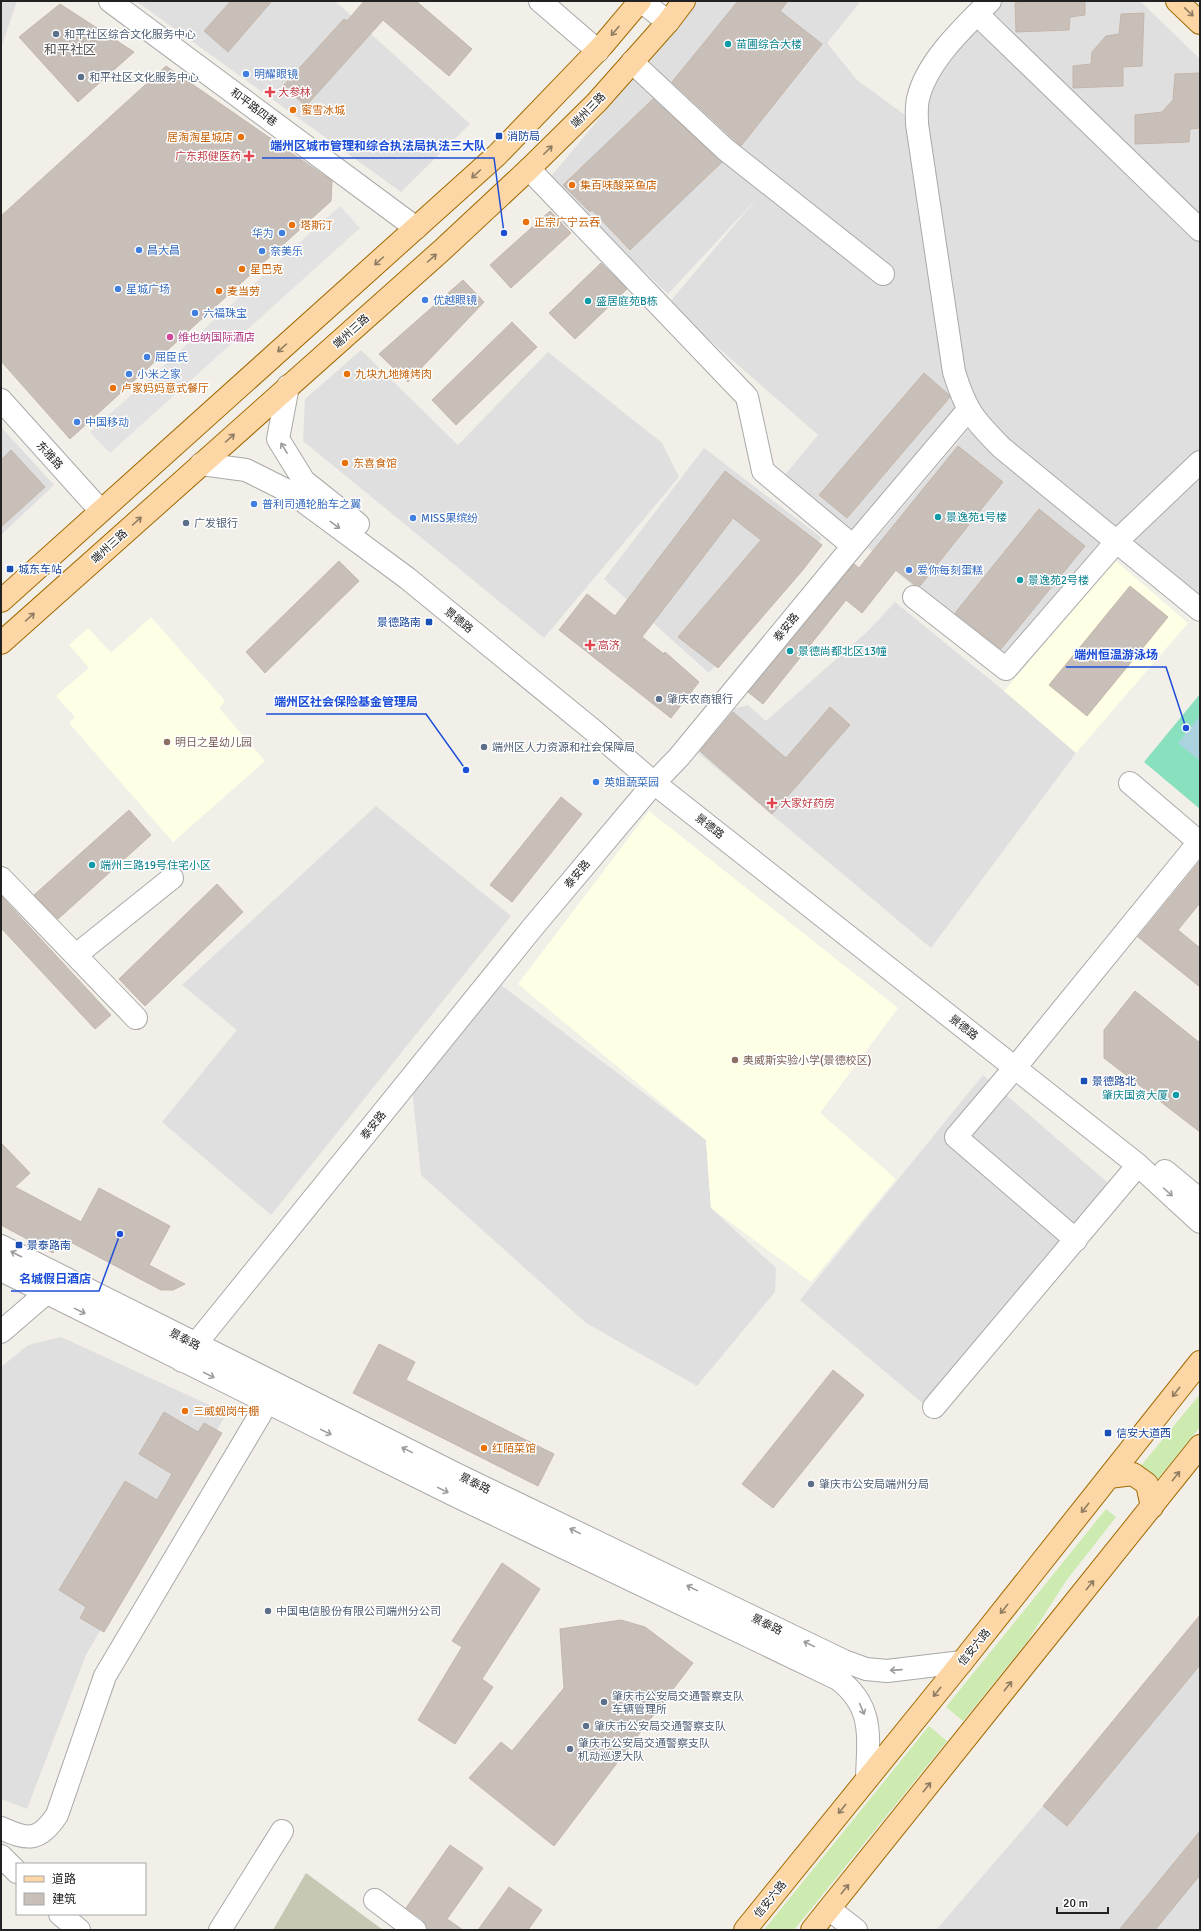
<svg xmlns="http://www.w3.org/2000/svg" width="1201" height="1931" viewBox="0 0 1201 1931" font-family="Signika,'Noto Sans SC',sans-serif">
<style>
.residential{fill:#e0dfdf}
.education{fill:#ffffe5}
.construction{fill:#c7c7b4}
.grass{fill:#cdebb0}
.pitch{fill:#88e0be}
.parking{fill:#e2e2e2}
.water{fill:#aad3df}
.building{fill:#c7bfb8;stroke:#c4b6ab}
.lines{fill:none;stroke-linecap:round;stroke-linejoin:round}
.minor-casing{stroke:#a9a9a9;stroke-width:24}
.major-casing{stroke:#a06b00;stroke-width:24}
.minor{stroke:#fff;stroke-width:22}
.major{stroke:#fcd6a4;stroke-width:22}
.oneway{stroke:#8f7c63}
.oneway2{stroke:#9c9c9c}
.service-dot{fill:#5c6f8a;stroke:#fff;stroke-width:1.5}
.culture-dot{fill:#0f9aa8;stroke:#fff;stroke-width:1.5}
.shop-dot{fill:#3f7fe0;stroke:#fff;stroke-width:1.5}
.health-dot{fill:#e0444e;stroke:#fff;stroke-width:1.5}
.food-dot{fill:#e8710a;stroke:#fff;stroke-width:1.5}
.transit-dot{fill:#1a4fb4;stroke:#fff;stroke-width:1.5}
.hotel-dot{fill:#d1479c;stroke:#fff;stroke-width:1.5}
.education-dot{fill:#8d6e63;stroke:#fff;stroke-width:1.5}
.labels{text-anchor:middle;stroke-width:3;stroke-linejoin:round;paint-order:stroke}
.service-label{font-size:11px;fill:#4e5e75;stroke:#fff;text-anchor:start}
.culture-label{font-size:11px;fill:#0d838f;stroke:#fff;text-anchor:start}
.shop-label{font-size:11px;fill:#366cbe;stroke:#fff;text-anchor:start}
.health-label{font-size:11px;fill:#be3a42;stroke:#fff;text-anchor:start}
.street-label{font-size:11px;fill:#222;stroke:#fff}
.food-label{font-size:11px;fill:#c56008;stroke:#fff;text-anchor:start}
.transit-label{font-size:11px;fill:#164399;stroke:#fff;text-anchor:start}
.hotel-label{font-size:11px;fill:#b23c85;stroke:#fff;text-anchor:start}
.education-label{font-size:11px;fill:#785e54;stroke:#fff;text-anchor:start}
.quarter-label{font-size:13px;fill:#555;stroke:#fff}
.leader{fill:none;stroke:#1d4ed8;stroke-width:1.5}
.callout-dot{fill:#1d4ed8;stroke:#fff;stroke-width:1.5}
.callout-label{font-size:12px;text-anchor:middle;font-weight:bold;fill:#1d4ed8;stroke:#fff;stroke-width:3;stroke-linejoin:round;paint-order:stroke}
</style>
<rect width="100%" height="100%" fill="#f2efe9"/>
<path class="residential" d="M1,1h16l-16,47z
M136,1h199l135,123 -69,68z
M697,1h164l-34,42 30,37 59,43 1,-23 73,-99h150l60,58v549l-232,-198 -115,136 -69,-70 34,-41 -150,-131 90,-107 -90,97 -120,-114z
M361,350l97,95 90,-93 114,91 17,34 -135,161 -241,-197 2,-42z
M1,427l53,58 -53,50z
M968,430l137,116 -100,118 -137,-116z
M704,448l118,90 -113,135 -105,-94z
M895,602l109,89 72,62 -145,195 -234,-196 37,-43 14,-4 18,16 102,-90z
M376,806l135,110 -240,299 -109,-93 75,-92 -55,-45z
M501,985l205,155 5,68 65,60 -1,24 -78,94 -111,-63 -165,-148 -9,-85z
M983,1075l130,112 -186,220 -127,-107z
M61,1337l166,76 -141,242 -59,154 -26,-10v-432l27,-22z
M1200,1615v315h-264l107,-124z"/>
<path class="education" d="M1116,561l72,62 -112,130 -72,-62z
M151,617l74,84 -6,7 46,53 -92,81 -104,-119 6,-6 -19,-21 33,-28 -20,-23 19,-17 23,25z
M649,811l249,197 -78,105 76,66 -85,103 -100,-74 -5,-68 -188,-156z"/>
<path class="construction" d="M306,1873l77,57h-110z"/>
<path class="grass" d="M1200,1394v33l-53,65 -17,-13z
M1106,1509l10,8 -50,64 -39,61 -64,79 -17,-14z
M929,1726l18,15 -153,189h-30z"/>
<path class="pitch" d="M1200,694v115l-56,-47z"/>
<path class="parking" d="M340,206l20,22 -250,225 -20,-21z"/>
<path class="water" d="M1200,716v45l-22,-18z"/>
<path class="building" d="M231,1h41l-44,51 -24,-21z
M364,1h52l56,48 -23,27 -66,-56 -77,86 -23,-20 61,-67 3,2z
M738,1h50l-8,10 42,33 -81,102 -69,-64z
M1031,1h54v14l-15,2 -1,13 -53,2 -1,-29z
M60,4l74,48 -56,50 -59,-65z
M1144,13l-2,53 -19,1v19l-50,2v-22l18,-2 1,-12 14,-16 13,-2 2,-20z
M166,66l166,115 -1,20 -261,238 -69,-78v-145z
M1200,73v55l-10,1 -1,13 -54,2v-29l27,-3 11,-12 2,-26z
M653,99l69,63 -92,88 -38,-40 -2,2 -27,-27z
M550,211l21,22 -60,55 -21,-23z
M601,263l26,26 -52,50 -26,-26z
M463,280l21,22 -76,80 -29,-28z
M512,322l25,25 -81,78 -24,-25z
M924,373l24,21 2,3 -103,121 -28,-23z
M958,446l45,36 -83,104 -5,-1 -19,-15 -34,43 -16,-13 -83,104 -15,-12 106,-128 5,4z
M11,450l34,37 -44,40v-67z
M725,471l97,74 -20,26 -84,97 -40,-31 83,-97 -28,-22 -91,119 22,17 1,-2 34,30 -28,36 -112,-88 28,-36 28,22z
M1039,509l46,37 -84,103 -46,-36z
M339,561l20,20 -94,92 -19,-21z
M1130,586l38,31 -81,99 -38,-31z
M830,707l20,18 -78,89 -72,-63 33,-39 53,46z
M561,797l21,17 -70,88 -22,-17z
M129,810l22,25 -93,84 -24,-24z
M1200,861v42l-22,27 22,18v39l-62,-50z
M217,884l26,28 -98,94 -26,-27z
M1,896l110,119 -16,14 -94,-101z
M1135,991l65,52v89l-96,-74v-28z
M1,1143l29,30 -15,14 66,35 18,-34 71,38 -21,39 36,19 -12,6h-12l-100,-53 -8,16 -52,-28z
M379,1344l36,18 -9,18 148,74 -16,32 -185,-93z
M833,1370l31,25 -91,113 -31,-24z
M164,1412l34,20 6,-9 18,10 -118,199 -24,-14 6,-11 -27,-17 66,-109 32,19 15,-26 -33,-20z
M502,1563l38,26 -58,90 11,8 -38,57 -37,-24 44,-73 -10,-6z
M1200,1615v50l-133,161 -24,-20z
M621,1620l24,7 48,36 -139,183 -85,-68 32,-36 11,9 52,-63 -4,-59z
M1200,1831v44l-45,55h-36z
M450,1845l33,23 -36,51 16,11h-36l-4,-10 -17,-12z
M509,1887l33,23 -14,20h-50z"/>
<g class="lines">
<g class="minor-casing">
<path id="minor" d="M110,1l306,227
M540,1l58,50
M641,1l27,21
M990,1c-26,26 -64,61 -72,98 -2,8 -1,17 -1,25l37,248c12,39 20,48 48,76l198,162
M977,14l223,216
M632,62l93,87 158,125
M529,169l218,228 16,74 90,75
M288,386l-10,53 26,42 54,43
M1,400l99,110
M201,464l45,6 46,23 115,85 187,153 60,52 484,382 62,57
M914,597l92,72 111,-128 83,-79
M1,878l135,140
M76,955l96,-77
M1165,1171l35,29
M1076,1240l-120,-103 67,-79 176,-216 -69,-59
M1,1246l459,230 384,185 22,8 21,2 75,-9
M1,1270l451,224 386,185c37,28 30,59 29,100
M1,1332l44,-38
M182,1361l351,-434 121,-144 25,-26 174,-211 115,-136
M934,1407l204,-242
M1,1828c28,13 38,13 56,-13l48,-139 162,-273
M1,1856l16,16
M375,1900l40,30
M829,1909l27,21
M60,1914l19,16
M220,1930l62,-99"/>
</g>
<g class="major-casing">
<path id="major" d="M1177,1l23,22
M1,601l496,-446 105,-109 38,-45
M1,643l440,-392 88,-82 67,-66 72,-81 16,-21
M1109,1477l24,-3 14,10 5,23
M745,1930l217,-268 238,-300
M812,1930l388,-484"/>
</g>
<use href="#minor" class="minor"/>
<use href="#major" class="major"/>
</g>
<defs><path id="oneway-shaft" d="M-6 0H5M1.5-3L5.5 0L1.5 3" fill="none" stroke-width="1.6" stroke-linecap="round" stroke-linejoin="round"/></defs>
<g class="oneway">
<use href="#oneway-shaft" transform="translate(1189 12) rotate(44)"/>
<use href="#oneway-shaft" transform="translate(615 31) rotate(130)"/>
<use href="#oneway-shaft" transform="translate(548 150) rotate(-45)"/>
<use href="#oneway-shaft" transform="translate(476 174) rotate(138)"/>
<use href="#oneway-shaft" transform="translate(432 258) rotate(-42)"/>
<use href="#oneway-shaft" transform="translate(379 261) rotate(138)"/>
<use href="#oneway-shaft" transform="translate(282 348) rotate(138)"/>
<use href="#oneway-shaft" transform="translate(230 438) rotate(-42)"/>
<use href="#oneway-shaft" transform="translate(137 521) rotate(-42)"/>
<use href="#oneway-shaft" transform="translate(30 617) rotate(-42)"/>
<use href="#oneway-shaft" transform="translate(1176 1392) rotate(128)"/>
<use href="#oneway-shaft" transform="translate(1176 1476) rotate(-52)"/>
<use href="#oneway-shaft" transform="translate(1085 1508) rotate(129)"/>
<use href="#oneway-shaft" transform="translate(1090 1585) rotate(-51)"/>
<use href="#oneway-shaft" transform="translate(1004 1609) rotate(129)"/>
<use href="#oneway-shaft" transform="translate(1008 1686) rotate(-51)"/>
<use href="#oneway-shaft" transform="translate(937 1692) rotate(129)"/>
<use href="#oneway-shaft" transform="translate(927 1787) rotate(-51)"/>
<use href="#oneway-shaft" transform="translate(842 1809) rotate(129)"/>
<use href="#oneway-shaft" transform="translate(845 1889) rotate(-51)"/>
</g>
<g class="oneway2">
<use href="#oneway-shaft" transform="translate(284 448) rotate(-122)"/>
<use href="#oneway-shaft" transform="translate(335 525) rotate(36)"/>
<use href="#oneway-shaft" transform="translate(1168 1192) rotate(42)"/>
<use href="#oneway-shaft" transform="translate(16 1254) rotate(-153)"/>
<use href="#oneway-shaft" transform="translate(80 1311) rotate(26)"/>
<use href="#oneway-shaft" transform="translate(209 1375) rotate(26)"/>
<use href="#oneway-shaft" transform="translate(326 1432) rotate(26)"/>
<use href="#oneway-shaft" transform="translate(407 1450) rotate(-154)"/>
<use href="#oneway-shaft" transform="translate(443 1490) rotate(26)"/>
<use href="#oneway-shaft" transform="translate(575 1531) rotate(-154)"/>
<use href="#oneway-shaft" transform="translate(692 1588) rotate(-154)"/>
<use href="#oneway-shaft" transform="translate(809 1644) rotate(-154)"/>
<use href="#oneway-shaft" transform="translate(896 1670) rotate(176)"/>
<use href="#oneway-shaft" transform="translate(862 1709) rotate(67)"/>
</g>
<g class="service-dot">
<circle cx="56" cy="34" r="4"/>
<circle cx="81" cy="77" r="4"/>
<circle cx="186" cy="523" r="4"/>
<circle cx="659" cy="699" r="4"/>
<circle cx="484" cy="747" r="4"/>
<circle cx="811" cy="1484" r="4"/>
<circle cx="268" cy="1611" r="4"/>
<circle cx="604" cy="1702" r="4"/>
<circle cx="586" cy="1726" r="4"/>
<circle cx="570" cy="1749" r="4"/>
</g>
<g class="culture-dot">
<circle cx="728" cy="44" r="4"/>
<circle cx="588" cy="301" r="4"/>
<circle cx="938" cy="517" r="4"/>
<circle cx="1020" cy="580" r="4"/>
<circle cx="790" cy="651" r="4"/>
<circle cx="92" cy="865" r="4"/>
<circle cx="1176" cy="1095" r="4"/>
</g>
<g class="shop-dot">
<circle cx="246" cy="74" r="4"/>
<circle cx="282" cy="233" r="4"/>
<circle cx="139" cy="250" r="4"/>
<circle cx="262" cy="251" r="4"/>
<circle cx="118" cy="289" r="4"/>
<circle cx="425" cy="300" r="4"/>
<circle cx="195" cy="313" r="4"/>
<circle cx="147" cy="357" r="4"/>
<circle cx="129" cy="374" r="4"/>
<circle cx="77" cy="422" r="4"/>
<circle cx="254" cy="504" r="4"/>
<circle cx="413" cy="518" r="4"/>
<circle cx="909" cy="570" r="4"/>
<circle cx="596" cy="782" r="4"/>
</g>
<g class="health-dot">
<path d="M268 86h4v4h4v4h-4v4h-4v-4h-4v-4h4z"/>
<path d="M247 150h4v4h4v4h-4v4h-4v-4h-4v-4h4z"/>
<path d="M588 639h4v4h4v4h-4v4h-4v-4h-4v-4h4z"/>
<path d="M770 797h4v4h4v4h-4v4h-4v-4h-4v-4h4z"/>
</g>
<g class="food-dot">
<circle cx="293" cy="110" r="4"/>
<circle cx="241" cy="137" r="4"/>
<circle cx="572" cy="185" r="4"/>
<circle cx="526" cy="222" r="4"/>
<circle cx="292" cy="225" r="4"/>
<circle cx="242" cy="269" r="4"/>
<circle cx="219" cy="291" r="4"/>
<circle cx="347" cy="374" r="4"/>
<circle cx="113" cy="388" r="4"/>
<circle cx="345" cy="463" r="4"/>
<circle cx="185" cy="1411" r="4"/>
<circle cx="484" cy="1448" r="4"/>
</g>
<g class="transit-dot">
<rect x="495" y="132" width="8" height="8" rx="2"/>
<rect x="6" y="565" width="8" height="8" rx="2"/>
<rect x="425" y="618" width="8" height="8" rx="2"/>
<rect x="1080" y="1077" width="8" height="8" rx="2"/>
<rect x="15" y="1241" width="8" height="8" rx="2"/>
<rect x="1104" y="1429" width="8" height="8" rx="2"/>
</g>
<circle class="hotel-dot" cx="170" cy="337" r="4"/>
<g class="education-dot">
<circle cx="167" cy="742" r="4"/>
<circle cx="735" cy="1060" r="4"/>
</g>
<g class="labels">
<g class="service-label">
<text x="64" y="38">和平社区综合文化服务中心</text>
<text x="89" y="81">和平社区文化服务中心</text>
<text x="194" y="527">广发银行</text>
<text x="667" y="703">肇庆农商银行</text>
<text x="492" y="751">端州区人力资源和社会保障局</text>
<text x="819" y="1488">肇庆市公安局端州分局</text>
<text x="276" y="1615">中国电信股份有限公司端州分公司</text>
<text x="612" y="1700">肇庆市公安局交通警察支队<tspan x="612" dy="13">车辆管理所</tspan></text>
<text x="594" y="1730">肇庆市公安局交通警察支队</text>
<text x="578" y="1747">肇庆市公安局交通警察支队<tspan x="578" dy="13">机动巡逻大队</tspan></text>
</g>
<g class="culture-label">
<text x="736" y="48">苗圃综合大楼</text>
<text x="596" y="305">盛居庭苑B栋</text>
<text x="946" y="521">景逸苑1号楼</text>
<text x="1028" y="584">景逸苑2号楼</text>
<text x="798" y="655">景德尚都北区13幢</text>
<text x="100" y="869">端州三路19号住宅小区</text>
<text x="1168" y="1099" text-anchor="end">肇庆国资大厦</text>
</g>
<g class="shop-label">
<text x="254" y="78">明耀眼镜</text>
<text x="274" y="237" text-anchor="end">华为</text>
<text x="147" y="254">昌大昌</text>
<text x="270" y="255">奈美乐</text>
<text x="126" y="293">星城广场</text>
<text x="433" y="304">优越眼镜</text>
<text x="203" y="317">六福珠宝</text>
<text x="155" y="361">屈臣氏</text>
<text x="137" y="378">小米之家</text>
<text x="85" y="426">中国移动</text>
<text x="262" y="508">普利司通轮胎车之翼</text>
<text x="421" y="522">MISS果缤纷</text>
<text x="917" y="574">爱你每刻蛋糕</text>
<text x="604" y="786">英姐蔬菜园</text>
</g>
<g class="health-label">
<text x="278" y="96">大参林</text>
<text x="241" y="160" text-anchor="end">广东邦健医药</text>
<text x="598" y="649">高济</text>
<text x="780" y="807">大家好药房</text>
</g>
<g class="street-label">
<text transform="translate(254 107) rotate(37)" y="4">和平路四巷</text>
<text transform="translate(588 110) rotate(-46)" y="4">端州三路</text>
<text transform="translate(351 331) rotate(-42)" y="4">端州三路</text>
<text transform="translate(50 455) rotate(48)" y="4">东雅路</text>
<text transform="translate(109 546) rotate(-42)" y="4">端州三路</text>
<text transform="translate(459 620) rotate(39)" y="4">景德路</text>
<text transform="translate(786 627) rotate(-51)" y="4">泰安路</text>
<text transform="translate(710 826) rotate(38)" y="4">景德路</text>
<text transform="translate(577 874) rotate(-50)" y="4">泰安路</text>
<text transform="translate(964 1027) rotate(38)" y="4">景德路</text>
<text transform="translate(373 1125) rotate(-51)" y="4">泰安路</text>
<text transform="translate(185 1339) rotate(27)" y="4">景泰路</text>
<text transform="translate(475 1483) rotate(26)" y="4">景泰路</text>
<text transform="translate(767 1624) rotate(26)" y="4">景泰路</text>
<text transform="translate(974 1647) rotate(-51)" y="4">信安六路</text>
<text transform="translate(770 1899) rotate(-51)" y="4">信安六路</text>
</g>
<g class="food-label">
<text x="301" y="114">蜜雪冰城</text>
<text x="233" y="141" text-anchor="end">居淘淘星城店</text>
<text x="580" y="189">集百味酸菜鱼店</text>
<text x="534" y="226">正宗广宁云吞</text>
<text x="300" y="229">塔斯汀</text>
<text x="250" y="273">星巴克</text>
<text x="227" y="295">麦当劳</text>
<text x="355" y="378">九块九地摊烤肉</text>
<text x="121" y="392">卢家妈妈意式餐厅</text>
<text x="353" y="467">东喜食馆</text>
<text x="193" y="1415">三威蚬岗牛棚</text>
<text x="492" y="1452">红陌菜馆</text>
</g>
<g class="transit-label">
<text x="507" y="140">消防局</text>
<text x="18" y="573">城东车站</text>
<text x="421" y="626" text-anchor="end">景德路南</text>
<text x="1092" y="1085">景德路北</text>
<text x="27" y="1249">景泰路南</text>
<text x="1116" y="1437">信安大道西</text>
</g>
<g class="hotel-label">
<text x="178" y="341">维也纳国际酒店</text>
</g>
<g class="education-label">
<text x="175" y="746">明日之星幼儿园</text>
<text x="743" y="1064">奥威斯实验小学(景德校区)</text>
</g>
<g class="quarter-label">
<text x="70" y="54">和平社区</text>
</g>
</g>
<path class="leader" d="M504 233L494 158H262M1186 728L1166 667H1066M466 770L426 714H266M120 1234L99 1291H11"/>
<g class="callout-dot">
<circle cx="504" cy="233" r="4"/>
<circle cx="1186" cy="728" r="4"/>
<circle cx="466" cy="770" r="4"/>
<circle cx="120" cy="1234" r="4"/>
</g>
<g class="callout-label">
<text x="378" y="150">端州区城市管理和综合执法局执法三大队</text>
<text x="1116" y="659">端州恒温游泳场</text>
<text x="346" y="706">端州区社会保险基金管理局</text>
<text x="55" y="1283">名城假日酒店</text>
</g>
<rect width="1201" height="1931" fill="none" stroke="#222222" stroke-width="4"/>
<rect x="16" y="1863" width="130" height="52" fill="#ffffff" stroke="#a7a7a7"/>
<rect x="24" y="1876" width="20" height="6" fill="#fcd6a4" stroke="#a7a7a7"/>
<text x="52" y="1883" font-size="12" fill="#222222">道路</text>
<rect x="24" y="1893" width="20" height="12" fill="#c7bfb8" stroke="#a7a7a7"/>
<text x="52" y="1903" font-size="12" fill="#222222">建筑</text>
<path d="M1057 1907v6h51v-6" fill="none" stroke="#222222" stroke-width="2"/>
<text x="1063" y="1907" font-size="12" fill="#222222" stroke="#ffffff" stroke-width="3" paint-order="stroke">20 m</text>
</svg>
